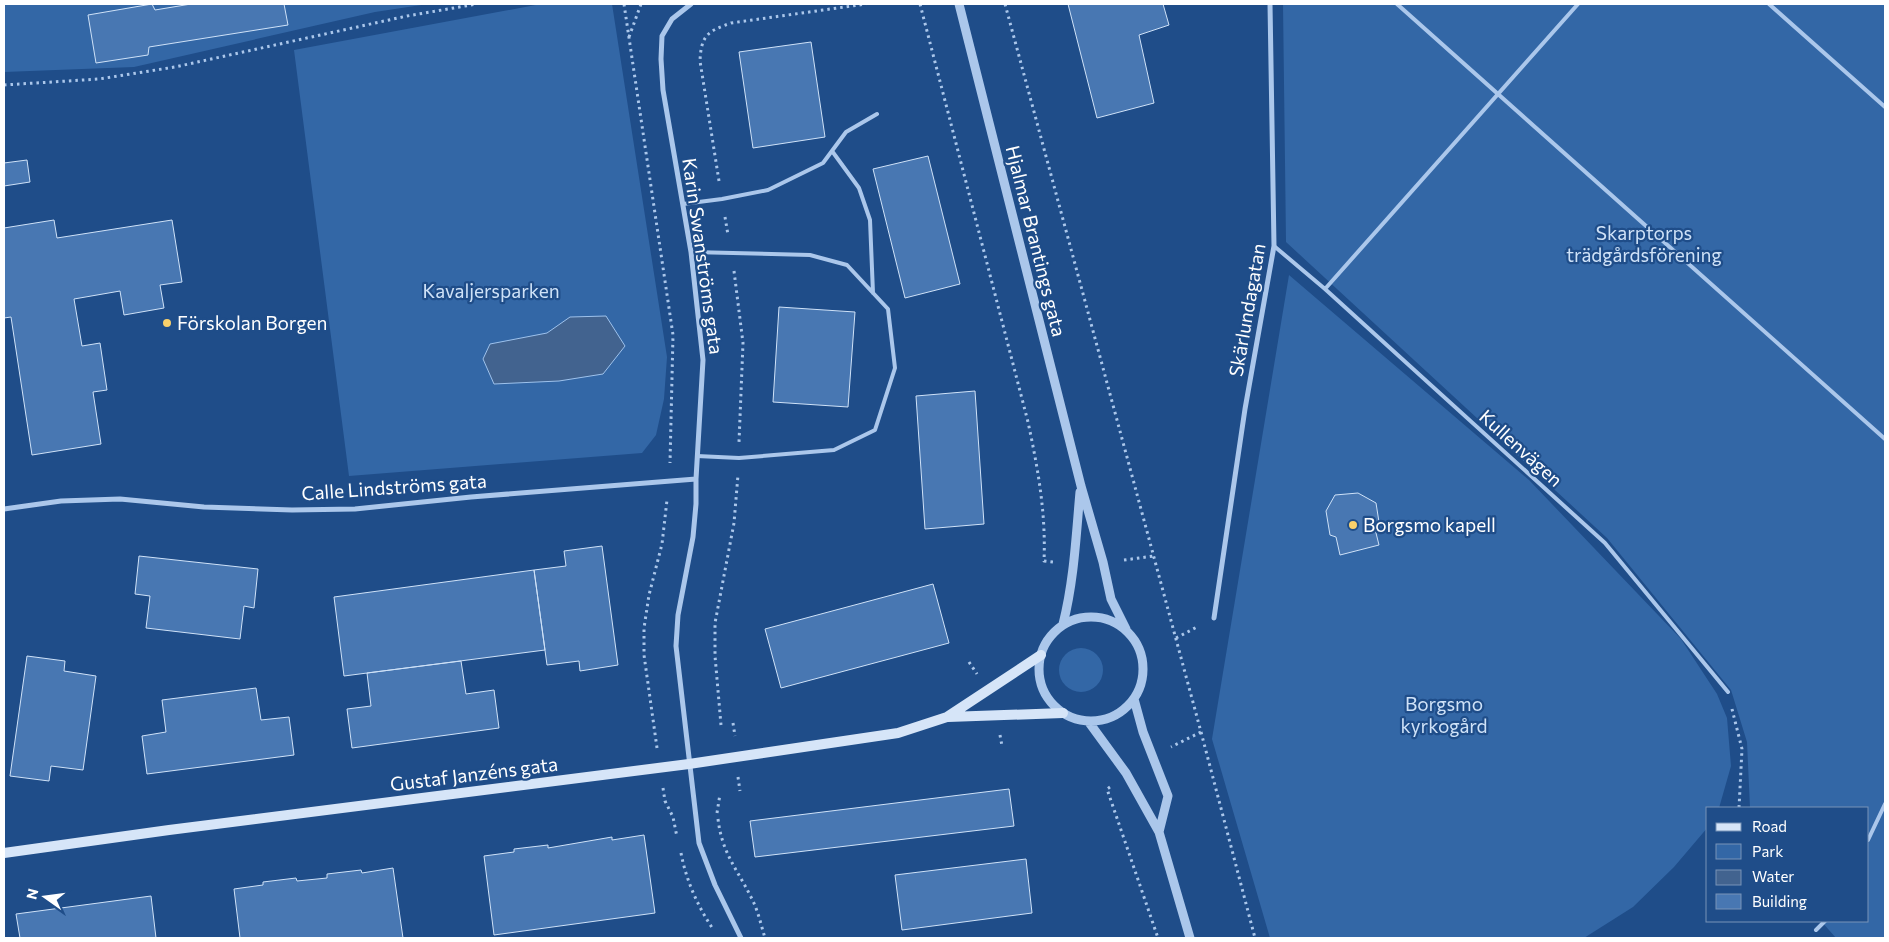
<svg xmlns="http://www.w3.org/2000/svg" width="1889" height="942" viewBox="0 0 1889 942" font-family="Commissioner,sans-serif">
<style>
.green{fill:#3367a6}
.water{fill:#42638f;stroke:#9ec2ec}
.building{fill:#4877b2;stroke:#cfe2f8}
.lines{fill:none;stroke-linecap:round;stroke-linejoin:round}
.path{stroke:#abc7eb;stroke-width:3;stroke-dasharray:2.5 4;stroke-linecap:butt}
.service{stroke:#abc7eb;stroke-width:4}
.minor{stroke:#abc7eb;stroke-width:5}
.tertiary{stroke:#abc7eb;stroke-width:9}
.secondary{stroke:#d6e5f8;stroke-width:10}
.poi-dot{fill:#f9d06b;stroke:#1f4d89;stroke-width:2}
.labels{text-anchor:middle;stroke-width:4.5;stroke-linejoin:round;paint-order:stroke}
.park-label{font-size:19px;fill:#cfe2f8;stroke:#1f4d89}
.street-label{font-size:19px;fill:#fff;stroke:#1f4d89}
.poi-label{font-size:19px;fill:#fff;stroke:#1f4d89;text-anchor:start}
</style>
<rect width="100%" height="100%" fill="#1f4d89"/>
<path class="green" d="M4,4h424l-53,8 -241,55 -130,5z
M541,4h71l55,353 -3,42 -8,36 -14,18 -293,23 -55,-426z
M1283,4h602v934h-49l-15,-17h47v-113h-118l-3,-66 -16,-52 -124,-152 -321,-296z
M1289,275l240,205 152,159 36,55 10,24 4,48 -12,42h-11v19l-34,40 -41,40 -49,31h-314l-58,-199z
M1059 670a22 22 0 1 1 44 0a22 22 0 1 1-44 0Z"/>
<path class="water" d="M606,316l19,30 -22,28 -44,7 -65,3 -11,-25 7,-15 57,-11 23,-16z"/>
<path class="building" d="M152,4l3,6 36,-6h93l4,21 -139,22 -1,8 -52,8 -8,-48z
M1068,4h95l6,21 -30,10 15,68 -57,15z
M811,42l14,95 -72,11 -14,-96z
M928,156l32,128 -55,14 -32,-129z
M27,160l3,22 -26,4v-23z
M54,220l3,18 115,-18 10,62 -22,3 4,23 -40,7 -4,-24 -46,8 8,47 18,-3 7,47 -14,2 8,52 -69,11 -21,-138 -7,1v-90z
M779,307l76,5 -7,95 -75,-5z
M975,391l9,133 -59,5 -9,-133z
M1358,493l18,10 3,19 -4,7 4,16 -39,10 -4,-18 -6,-2 -4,-24 9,-16z
M602,546l16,119 -38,6 -1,-10 -32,4 -13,-95 32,-4 -2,-15z
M139,556l119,13 -4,39 -10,-2 -4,33 -94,-11 4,-32 -15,-2z
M534,570l11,80 -201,26 -10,-79z
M933,584l16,59 -168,45 -16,-59z
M27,656l38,5 -1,10 32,5 -13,94 -32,-4 -2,15 -39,-5z
M461,661l5,33 28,-4 5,38 -147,20 -5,-39 24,-3 -4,-33z
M256,688l5,32 28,-3 5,38 -147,19 -5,-38 24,-4 -4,-32z
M1009,789l5,37 -259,31 -5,-36z
M644,835l11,78 -161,22 -10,-79 30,-4v-3l34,-4v3l64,-11v3z
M1026,859l6,54 -130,17 -7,-55z
M393,868l10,70h-163l-6,-49 29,-4v-3l33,-4 1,3 30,-3v-4l34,-4 1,3z
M151,896l5,42h-136l-4,-24z"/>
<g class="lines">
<path class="path" d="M624,4l49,331 -3,128
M920,4l108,418c10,47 18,91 16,139l9,1
M1005,4l196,728 -30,15
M629,37l12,-33
M4,85l95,-6 76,-12 232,-51 70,-12
M719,181l-19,-120c1,-26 8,-30 31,-38l135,-19
M725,217l3,18
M734,271l9,72 -4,99
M1124,560l30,-4
M1176,638l21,-11
M969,662l8,12
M1732,709l10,40 -3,59
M733,723l2,13
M721,725l-6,-69v-33l19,-100 4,-48
M1201,732l54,206
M1000,735l2,11
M657,748l-13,-93v-27l5,-33 13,-51 5,-44
M738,777l2,14
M1110,787l-3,2 51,149
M663,788l2,13 8,16 4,20
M717,813l3,-19
M718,819c4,34 19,50 33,78 7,13 10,28 14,41
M681,853c5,27 17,54 32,76"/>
<path class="service" d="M1397,4l488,435
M1769,4l116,103
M832,151l27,37 11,32 3,73
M683,204l39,-5 46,-9 55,-27 23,-31 31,-18
M1274,246l51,43 280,254 123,149
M691,252l119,3 37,10 41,44 7,59 -20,62 -41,20 -95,8 -42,-2
M1325,289l253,-285
M1868,840l17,-36
M1816,930l9,-9"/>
<path class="minor" d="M691,4l-19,15 -10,17 -1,23 2,31 28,162 12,108 -7,119v25l-3,33 -15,78 -2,31 23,197 16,42 26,53
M4,509l57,-8 59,-2 84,8 88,3 63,-1 116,-12 225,-18
M1214,618l31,-209 29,-163 -4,-242"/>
<path class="tertiary" d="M959,4l122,482 22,76 8,37 15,30
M1039 669a52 52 0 1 1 104 0a52 52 0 1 1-104 0Z
M1063,624c11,-43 13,-88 17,-132
M1134,699l9,33 25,64 -9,36
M1088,721l38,52 33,59 31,106"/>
<path class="secondary" d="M948,717l115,-4
M4,853l165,-23 520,-66 209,-31 49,-16 94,-62"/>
</g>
<g class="poi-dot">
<circle cx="167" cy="323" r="5"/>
<circle cx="1353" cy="525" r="5"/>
</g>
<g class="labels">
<g class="park-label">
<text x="1644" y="240">Skarptorps<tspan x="1644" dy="22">trädgårdsförening</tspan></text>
<text x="491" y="298">Kavaljersparken</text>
<text x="1444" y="711">Borgsmo<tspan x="1444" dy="22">kyrkogård</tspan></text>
</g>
<g class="street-label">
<text transform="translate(1036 241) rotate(76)" y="7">Hjalmar Brantings gata</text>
<text transform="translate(703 256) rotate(82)" y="7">Karin Swanströms gata</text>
<text transform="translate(1247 310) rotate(-80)" y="7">Skärlundagatan</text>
<text transform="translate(1521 448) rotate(42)" y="7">Kullenvägen</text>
<text transform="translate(394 487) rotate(-4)" y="7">Calle Lindströms gata</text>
<text transform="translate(474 774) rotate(-7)" y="7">Gustaf Janzéns gata</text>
</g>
<g class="poi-label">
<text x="177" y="330">Förskolan Borgen</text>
<text x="1363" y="532">Borgsmo kapell</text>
</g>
</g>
<rect width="1889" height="942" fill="none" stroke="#ffffff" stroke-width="10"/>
<rect x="1706" y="807" width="162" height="115" fill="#1f4d89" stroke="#7994b8"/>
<rect x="1716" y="823" width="25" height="8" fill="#d6e5f8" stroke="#7994b8"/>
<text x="1752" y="832" font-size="15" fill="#ffffff">Road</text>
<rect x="1716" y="844" width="25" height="15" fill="#3367a6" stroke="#7994b8"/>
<text x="1752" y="857" font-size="15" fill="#ffffff">Park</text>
<rect x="1716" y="870" width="25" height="15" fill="#42638f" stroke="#7994b8"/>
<text x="1752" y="882" font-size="15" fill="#ffffff">Water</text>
<rect x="1716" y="894" width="25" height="15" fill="#4877b2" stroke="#7994b8"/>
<text x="1752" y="907" font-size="15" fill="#ffffff">Building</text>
<g transform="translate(45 897) rotate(284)" stroke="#1f4d89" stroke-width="4" paint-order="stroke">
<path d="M0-4L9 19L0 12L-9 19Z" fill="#ffffff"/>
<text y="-8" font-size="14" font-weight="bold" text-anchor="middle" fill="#ffffff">N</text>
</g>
</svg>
